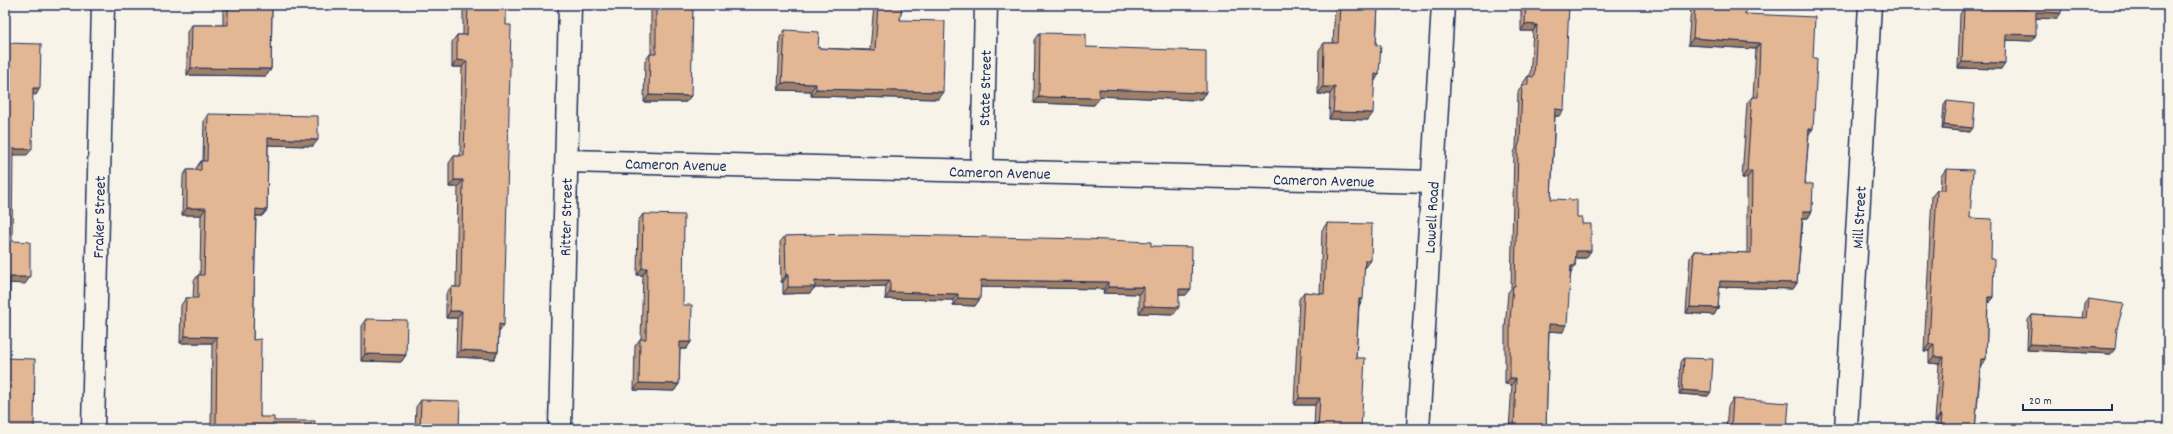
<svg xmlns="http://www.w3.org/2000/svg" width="2173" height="434" viewBox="0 0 2173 434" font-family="Dekko,sans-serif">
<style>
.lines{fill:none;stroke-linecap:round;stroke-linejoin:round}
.minor-casing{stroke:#1b2f5e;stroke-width:25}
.minor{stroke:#f7f3e8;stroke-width:22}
.wall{fill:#c39d7f;stroke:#1b2f5e}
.shaded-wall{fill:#9f7f68;stroke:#1b2f5e}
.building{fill:#e3b694;stroke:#1b2f5e}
.labels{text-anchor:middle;stroke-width:3.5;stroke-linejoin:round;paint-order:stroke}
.street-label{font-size:16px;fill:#1b2f5e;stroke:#f7f3e8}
</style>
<rect width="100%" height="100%" fill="#f7f3e8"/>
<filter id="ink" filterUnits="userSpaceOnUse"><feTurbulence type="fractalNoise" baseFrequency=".025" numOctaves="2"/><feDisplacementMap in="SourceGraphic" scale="8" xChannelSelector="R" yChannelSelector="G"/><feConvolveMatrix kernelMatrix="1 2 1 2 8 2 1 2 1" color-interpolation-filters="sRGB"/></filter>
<g filter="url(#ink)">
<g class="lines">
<g class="minor-casing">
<g id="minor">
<path id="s1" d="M567,161l865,21"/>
<path id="s2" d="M982,171l4,-166"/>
<path id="s3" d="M93,429l10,-424"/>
<path id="s4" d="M560,429l10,-424"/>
<path id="s5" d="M1418,429l25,-424"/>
<path id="s6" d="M1846,429l24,-424"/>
</g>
</g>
<use href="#minor" class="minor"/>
</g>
<path class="wall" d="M223,5h49l-1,64 -5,7 -79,-1v-43l5,-7h31z
M463,5h43l-6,326h-1l-1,21 -4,7 -38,-2 1,-39h-11v-24l5,-7h5l2,-100h-9v-24l5,-7h6l2,-89h-10v-25l5,-7h6z
M651,5h42l-7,97h-42l1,-41 5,-7h1z
M874,5h28l-2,15 38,79 -127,-3v-5l-33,-1 2,-53 5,-7 33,18 52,2z
M1335,5h43l-2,40 3,29 -5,7 -6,39 -39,-1 1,-25h-12l1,-44 5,-7h9z
M1521,5h48l-10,111h-4l-4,83 26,18 5,7 4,34h-10l-1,8 -4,7 -8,59 -14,-1 -3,98h-37l3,-44 -7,-1v-56l3,-36 3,-3 3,-136 2,-5 2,-56 4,-7h1v-2l5,-7 2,1 3,-46h-12z
M1692,5h54l-1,9 64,120 -4,50 7,27 -4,7h-5l-6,65 -4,6 -74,-2 -1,21 -4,7 -28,-2 4,-56 4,-6 53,2v-75h-5l5,-75 5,-6h1l3,-48 -68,-4 3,-38z
M2024,5h38l-5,14 -21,-1 -4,23 -26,-1 -5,29 -43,-1 2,-54 4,-7 59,2z
M1040,33l46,14 120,45 -5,7h-4l-1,1 -97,-4 -5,9 -60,-2 1,-63z
M1947,101l23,31 -28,-3 2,-24z
M208,114l105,32 -45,-1 -1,65 -5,6h-6l-3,124 7,77 14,4 40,8h-103l1,-86h-32l1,-38 5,-7h7l1,-17 4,-6h2l1,-60h-19l1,-39 4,-6h9v-2l5,-7h2l1,-41z
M1946,169l24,49 21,41 2,38 -5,7 -2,55 -5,7 -6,63h2h-40v-8h-2l4,-57 -10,-1v-12h-5l8,-155 5,-6h3l1,-14z
M643,214l40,91 8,37 -5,7h-6l-1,35 -5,7 -40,-1 1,-44 5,-7h1l2,-64h-6l1,-54z
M1327,223l44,37 -5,7h-2l-5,39 -3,52 5,71h-47l1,-24h-21l5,-106 5,-7 16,2 2,-64z
M785,236l366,10 35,49h-7l-5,19 -35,-1v-19l-36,-1 1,-4 -124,-2 -5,19 -22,-1v-5l-68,-1 1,-13 -72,2 -4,5 -27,1v-12h-2l-1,-40z
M2088,299l29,29 -6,26 -84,-4 1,-30 4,-5 50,3 2,-14z
M366,319l40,36 -5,7 -40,-1v-35z
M1684,358l24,38 -29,-2 2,-32z
M1733,399l54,30h-61l2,-23z
M421,400l38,29h-44l1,-22z"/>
<path class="shaded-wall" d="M2036,12l25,1 -4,6 -25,-1z
M1525,24l12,1 -4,6h-12z
M2006,34l30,1 -4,6 -30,-1z
M1693,38l67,5 -4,6 -68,-4z
M457,60l10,1 -5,6h-10z
M1962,62l43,1 -4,6 -43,-1z
M191,68l80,1 -5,7 -79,-1z
M1375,74h4l-4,7h-5z
M782,83l34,1 -5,7 -33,-1z
M1323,87h12l-5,7h-12z
M33,88h7l-4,7 -8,-1z
M816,89l127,3 -5,7 -127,-3z
M1099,89l102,3h5l-5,7h-4l-1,1 -102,-4z
M649,95l42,1 -5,6h-42z
M1039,97l60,1 -5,7 -60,-2z
M1555,109l9,1 -5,6h-9z
M1333,112l40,1 -5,7 -39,-1z
M1944,125l29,3 -3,4 -28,-3z
M1809,129h4l-5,6z
M268,138l50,2 -5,6 -49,-1z
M13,149h19l-5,6h-19z
M1747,171h5l-5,7h-5z
M454,180h9l-5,7h-9z
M187,208h19l-5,7h-19z
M256,209l11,1 -5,6h-10z
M1803,211h9l-4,7h-9z
M1576,251h15l-5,7h-15z
M1365,260h6l-5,7h-6z
M1571,266h4l-4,7z
M642,268h5l-4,7h-6z
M786,275h2l-5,7h-2z
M10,277h20l-5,7 -19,-1z
M890,280l-4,6 -72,2 -4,5 -27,1 5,-7 27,-6z
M981,280l127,2 -4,7 -128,-2z
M1720,281l77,2 -4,6 -78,-2z
M1108,287h36l-5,7 -36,-1z
M1179,289h12l-5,6h-11z
M890,292l68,2 -5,6 -68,-1z
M1988,297h5l-5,7z
M958,298l22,1 -5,7 -22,-1z
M1359,299h4l-4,7z
M1144,306l35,1 -5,7 -35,-1z
M1690,307l28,1 -4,7 -28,-2z
M450,311h12l-5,7h-11z
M499,324l5,1 -4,6h-6z
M1549,324l18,1 -4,7 -18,-1z
M5,331h4l-4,6z
M185,336l32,1 -5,6h-32z
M680,342h11l-5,7h-11z
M1929,344h5l-5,7h-5z
M2030,344l85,5 -4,5 -84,-4z
M460,350l38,2 -4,7 -38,-2z
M365,354l41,1 -5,7 -40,-1z
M1934,357h10l-5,7 -10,-1z
M1981,359h5l-5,7h-4z
M1510,378h6l-4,7 -7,-1z
M639,383l40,1 -5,7 -40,-1z
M1682,390l29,2 -3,4 -29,-2z
M1299,398h21l-5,7h-21z
M1940,415h2l-5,6h-2z
M1941,425l5,1 -3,3h-4z"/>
<path class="building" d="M228,5h44l-1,64 -80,-1 1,-43h36z
M468,5h38v20h5l-7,300 -5,-1 -1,28 -38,-2 2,-39h-12l1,-24h10l2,-107h-9v-24h10l3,-95 -10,-1v-25h10z
M656,5h37l-2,91 -42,-1 1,-41h6z
M878,5h24l-2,15 45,1 -2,71 -127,-3v-5l-34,-1 3,-53 34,2 -1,16 57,3z
M1340,5h38l-2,40h5l-2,29h-4l-2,39 -40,-1 2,-25h-12l1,-44h14z
M1526,5h43l-5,105 -9,-1 -4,90 26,1v17h5v7h9v27h-15l-1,15h-4l-4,59 -18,-1 -3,105h-32l2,-51h-6v-57l3,-35h2l3,-139 2,-6 2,-56h6v-9l6,1 3,-52 -12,-1z
M1695,5h51l-1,9 70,3 -2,41h4l-1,24 -3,47h-4l-4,55h8l-1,27h-9l-6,72 -77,-2 -2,27 -28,-1 4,-56 57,2 1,-82h-5l5,-74h6l2,-54 -67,-5z
M2028,5h34l-1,8 -25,-1v23l-30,-1 -1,29 -43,-1 2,-55 63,2z
M1040,33l46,1v13l120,4v41h-5v1l-102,-4v9l-60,-1z
M5,43l36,1 -1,44h-7l-1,61h-19l-1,92 18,1v35h-20l-1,54h-4z
M1947,101l28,3 -2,24 -29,-3z
M208,114l110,2v24l-50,-2 -1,72 -11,-1 -3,131 8,-1 -1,78h14v4h41l-1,8h-98l1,-92 -32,-1 1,-38h12v-23h6l2,-67h-19v-38h14v-9h6z
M1946,169l27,1 -3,48 22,1 -1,40h3l-1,38h-5l-2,62h-5l-6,70h2h-32l1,-3 -5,-1 1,-10h-2l4,-58h-10v-13h-5l8,-154h8z
M643,214l41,1 -1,90h9l-1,37h-11l-1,42 -40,-1 1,-44h6l1,-71h-5z
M1327,223l45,1 -1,36h-6l-2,39h-4l-3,59h9l-4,71h-43l2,-31h-21l5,-106 20,2z
M850,234l234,5 67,3v4l41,1 -1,42h-12v18l-35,-1v-19h-36v-5l-127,-2 -1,19 -22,-1v-4l-68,-2v-12l-75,1v6h-27v-12h-2l-1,-39z
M2088,299l36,5 -7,24 -2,21 -85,-5 2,-29 54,3z
M366,319l41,1 -1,35 -41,-1z
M5,358l30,1 -1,70h-29z
M1684,358l29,1 -2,33 -29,-2z
M1733,399l56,4 -2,26h-56z
M421,400l39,1 -1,28h-39z"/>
</g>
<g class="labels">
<g class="street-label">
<text dy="6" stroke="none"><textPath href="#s2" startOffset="83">State Street</textPath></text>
<text dy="6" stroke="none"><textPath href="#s1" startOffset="109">Cameron Avenue</textPath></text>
<text dy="6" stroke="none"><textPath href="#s1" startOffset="433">Cameron Avenue</textPath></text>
<text dy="6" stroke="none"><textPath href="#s1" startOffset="757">Cameron Avenue</textPath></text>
<text dy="6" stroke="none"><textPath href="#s3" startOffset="212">Fraker Street</textPath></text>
<text dy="6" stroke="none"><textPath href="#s4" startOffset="212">Ritter Street</textPath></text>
<text dy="6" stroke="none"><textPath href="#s5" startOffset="212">Lowell Road</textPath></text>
<text dy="6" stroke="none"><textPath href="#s6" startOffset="212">Mill Street</textPath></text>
</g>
</g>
<rect width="2173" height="434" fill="none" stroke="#f7f3e8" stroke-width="20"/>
<rect x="10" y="10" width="2153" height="414" fill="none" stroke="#1b2f5e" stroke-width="1.5" filter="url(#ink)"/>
<path d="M2023 404v6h89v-6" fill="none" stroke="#1b2f5e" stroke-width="2"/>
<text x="2029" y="404" font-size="12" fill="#1b2f5e" stroke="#f7f3e8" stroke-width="3" paint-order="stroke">20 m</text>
</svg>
